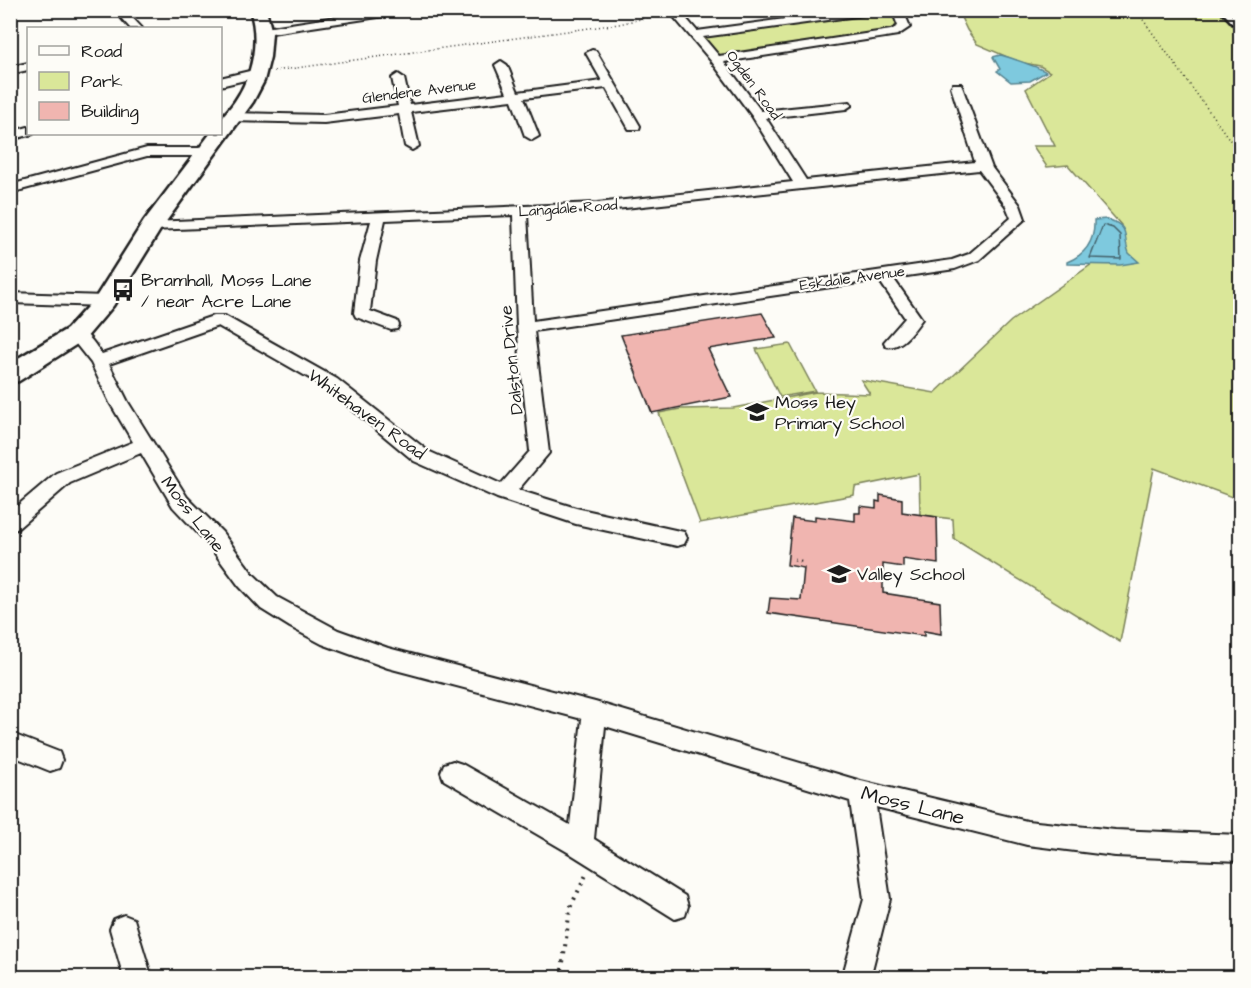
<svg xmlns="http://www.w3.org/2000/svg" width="1251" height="988" viewBox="0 0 1251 988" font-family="'Architects Daughter',sans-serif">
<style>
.green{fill:#dae799;stroke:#7b825a;stroke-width:1.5}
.water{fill:#7ec9de;stroke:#578490;stroke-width:1.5}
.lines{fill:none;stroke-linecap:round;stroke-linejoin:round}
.shore{stroke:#43616a;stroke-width:1.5}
.building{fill:#f0b5b0;stroke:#1c1c1c;stroke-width:1.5}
.service-casing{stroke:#1c1c1c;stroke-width:5}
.minor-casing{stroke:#1c1c1c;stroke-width:4}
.secondary-casing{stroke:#1c1c1c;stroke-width:5}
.path-far2{stroke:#1c1c1c;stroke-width:1.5;stroke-dasharray:1 3;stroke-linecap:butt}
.path-far1{stroke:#1c1c1c;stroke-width:3;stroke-dasharray:1.5 4.5;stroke-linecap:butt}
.path{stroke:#1c1c1c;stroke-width:4;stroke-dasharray:2 6;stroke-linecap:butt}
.service{fill:#fdfcf7;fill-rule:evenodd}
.minor{fill:#fdfcf7;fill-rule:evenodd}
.secondary{fill:#fdfcf7;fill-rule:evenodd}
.labels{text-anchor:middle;stroke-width:4.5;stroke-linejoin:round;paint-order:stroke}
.far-street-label{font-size:15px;fill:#1c1c1c;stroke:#fdfcf7}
.poi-label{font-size:18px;fill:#1c1c1c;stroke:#fdfcf7;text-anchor:start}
.street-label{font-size:18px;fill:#1c1c1c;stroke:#fdfcf7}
.near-street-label{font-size:21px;fill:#1c1c1c;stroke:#fdfcf7}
</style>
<rect width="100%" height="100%" fill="#fdfcf7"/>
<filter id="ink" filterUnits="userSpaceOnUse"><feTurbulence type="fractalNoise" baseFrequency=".0167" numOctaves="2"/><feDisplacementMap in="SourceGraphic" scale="12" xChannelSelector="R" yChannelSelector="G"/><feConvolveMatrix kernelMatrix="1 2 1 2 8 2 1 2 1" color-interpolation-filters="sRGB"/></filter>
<g filter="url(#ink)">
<path class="green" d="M879,10l18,1 4,20 -185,29 -20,-25z
M958,11h260l22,21v468l-86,-32 -34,174 -166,-103 -1,-20 -33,-4 -1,-41 -64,13 -1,8 -154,28 -41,-110 21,-4 53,-1 83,-16 54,2 -9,-14 74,13 76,-72 108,-76 2,-20 -53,-60 -21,2 -14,-21h22l-29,-57 24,-17 -10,-6 -21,-4 -42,-18 -10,-14z
M790,344l25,47 -35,6 -24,-48z"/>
<path class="water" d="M1000,55c6,1 41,13 46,17l-16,9 -19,1 -14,-11 3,-2 -7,-12z
M1107,219c25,8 15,17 22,34l10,9 -19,3 -53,-1v-2c20,-8 28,-23 27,-42z"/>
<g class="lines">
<path class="shore" d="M1103,225l10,3 7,7 1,24 -31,-1z"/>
</g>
<path class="building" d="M762,313l14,25 -68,11 23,48 -79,16 -31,-78z
M880,495l22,4v13l35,5 1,47 -35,-5v8l-20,-3v29l57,9 1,32 -17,-3v5l-156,-23 2,-15 31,2 3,-32 -17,-3 5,-47 23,3v-5l40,5v-8h5v-7l16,2v-7l4,1z"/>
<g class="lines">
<g class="service-casing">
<path id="service" d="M1221,10h7l12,15v5l-2,-1z"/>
</g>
<g class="minor-casing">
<path id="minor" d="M10,10h7l-7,4z
M114,10h11l17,18h-12z
M380,10h30l-5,3 -140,21 -6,-3 6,-3z
M668,10h11l18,21 154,-21h33l-5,3 -176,24 16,19 172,-26 7,-4 -6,-16h11l7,17 -12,8 -174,27 37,49 89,-9 2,3 -6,4 -80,9 40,62 169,-18 -24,-75 2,-3h8l31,84 28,37 5,14 -46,41 -24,9 -62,9 29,41c-8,11 -21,31 -36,27l-2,-4 21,-24 -26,-38 -345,51 15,122 -31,37 58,18 108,24 3,6 -3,6 -7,2 -101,-22 -79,-26 -83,-37 -89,-74 -107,-61 -109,38 19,38 59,95 35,35 31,42 24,23 61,33 50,18 207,54 266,79 166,40 88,9 125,5v26l-125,-5 -88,-11 -151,-38 14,92 -20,79h-28l22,-79 -14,-98 -245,-75 -11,113 91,57 3,10 -3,10 -10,3 -104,-65 -127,-74 -3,-8 3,-8 9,-3 9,3 108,61 12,-106 -194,-51 -66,-24 -32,-17 -29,-18 -22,-23 -31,-42 -35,-37 -32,-54 -71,30 -53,46 -7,2v-19l46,-39 77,-31 -23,-39 -19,-40 -23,-29 2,-4c15,-4 24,14 32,24l111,-38h12l112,63 91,72 73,33 29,-33 -13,-124 -4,-112 -128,5 -9,41 -6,50 27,10 2,4 -2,4 -6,1 -35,-13 -2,-4 6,-52 11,-40 -219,9 -7,-4 7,-4 445,-19 196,-21 -41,-66 -40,-54zM979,170l27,36 5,12 -42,36 -17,6 -419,61 -6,-107 70,-3z
M592,50l4,1 44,75 -1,3h-10l-23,-41 -82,10 15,38 -7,4 -7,-4 -13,-36 -101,12 8,34 -7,4 -7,-4 -6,-32 -75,9 -94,-2 -6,-4 6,-4 94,2 74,-9 -6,-28 6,-4 6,4 6,27 97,-12 -12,-28 6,-4 6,4 11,27 84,-11 -16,-28z
M28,63v7l-18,4v-7z
M258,69l6,4 -2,3 -42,10v-8z
M28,127v7h5l-23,6v-8z
M147,148h60l7,4 -7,4h-60l-137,37v-8z
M10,293l95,3 8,5 -8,5 -95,-3z
M10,733l49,19 3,8 -3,8 -9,3 -40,-16z
M124,915l10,4 18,59h-28l-14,-49 4,-10z"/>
</g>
<g class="secondary-casing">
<path id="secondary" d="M250,10h16l6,23 -2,24 -6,24 -11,21 -91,125 -49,79 -28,33 -66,42 -9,2v-20l57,-34 29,-32 48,-76 66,-87h10c0,-21 5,-18 15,-33 18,-26 25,-61 15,-91z"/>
</g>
<path class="path-far2" d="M1136,10l104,144
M274,71l345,-47 43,-10"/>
<path class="path-far1" d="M794,560l11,2"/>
<path class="path" d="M561,978l9,-70 17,-35"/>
<use href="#service" class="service"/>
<use href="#minor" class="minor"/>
<use href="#secondary" class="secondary"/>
</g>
</g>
<defs>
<g id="bus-bare" transform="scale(1.8)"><path d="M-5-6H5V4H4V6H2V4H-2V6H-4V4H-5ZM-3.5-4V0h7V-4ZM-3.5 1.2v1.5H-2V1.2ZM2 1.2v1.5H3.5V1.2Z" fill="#1c1c1c" stroke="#fdfcf7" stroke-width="2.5" paint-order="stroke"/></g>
<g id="school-bare" transform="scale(1.8)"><path d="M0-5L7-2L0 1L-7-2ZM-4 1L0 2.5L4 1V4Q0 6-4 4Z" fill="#1c1c1c" stroke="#fdfcf7" stroke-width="2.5" paint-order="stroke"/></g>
</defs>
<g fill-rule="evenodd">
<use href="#bus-bare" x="123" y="290"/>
<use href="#school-bare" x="757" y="412"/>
<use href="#school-bare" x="839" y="574"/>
</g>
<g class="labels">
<g class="far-street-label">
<text transform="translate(754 85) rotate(54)" y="5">Ogden Road</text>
<text transform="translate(419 91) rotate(-7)" y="5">Glendene Avenue</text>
<text transform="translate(568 208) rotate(-4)" y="5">Langdale Road</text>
<text transform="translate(852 278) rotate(-8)" y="5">Eskdale Avenue</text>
</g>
<g class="poi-label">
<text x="141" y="286">Bramhall, Moss Lane<tspan x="141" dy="21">/ near Acre Lane</tspan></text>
<text x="775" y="408">Moss Hey<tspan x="775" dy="21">Primary School</tspan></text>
<text x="857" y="580">Valley School</text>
</g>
<g class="street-label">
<text transform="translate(511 360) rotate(-96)" y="6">Dalston Drive</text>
<text transform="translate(367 414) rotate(36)" y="6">Whitehaven Road</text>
<text transform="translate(193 514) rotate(52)" y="6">Moss Lane</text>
</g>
<g class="near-street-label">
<text transform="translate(913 805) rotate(14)" y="7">Moss Lane</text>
</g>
</g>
<rect width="1251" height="988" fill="none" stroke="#fdfcf7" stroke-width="36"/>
<rect x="18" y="18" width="1215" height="952" fill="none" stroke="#1c1c1c" stroke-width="2" filter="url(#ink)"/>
<rect x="27" y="27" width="195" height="108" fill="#fdfcf7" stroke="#a3a29f" stroke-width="1.5"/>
<rect x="39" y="46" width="30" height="9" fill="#fdfcf7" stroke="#a3a29f" stroke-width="1.5"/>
<text x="81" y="57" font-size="18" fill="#1c1c1c">Road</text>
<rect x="39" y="72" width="30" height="18" fill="#dae799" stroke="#a3a29f" stroke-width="1.5"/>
<text x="81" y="87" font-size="18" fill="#1c1c1c">Park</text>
<rect x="39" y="102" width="30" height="18" fill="#f0b5b0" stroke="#a3a29f" stroke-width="1.5"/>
<text x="81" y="117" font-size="18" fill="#1c1c1c">Building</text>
</svg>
